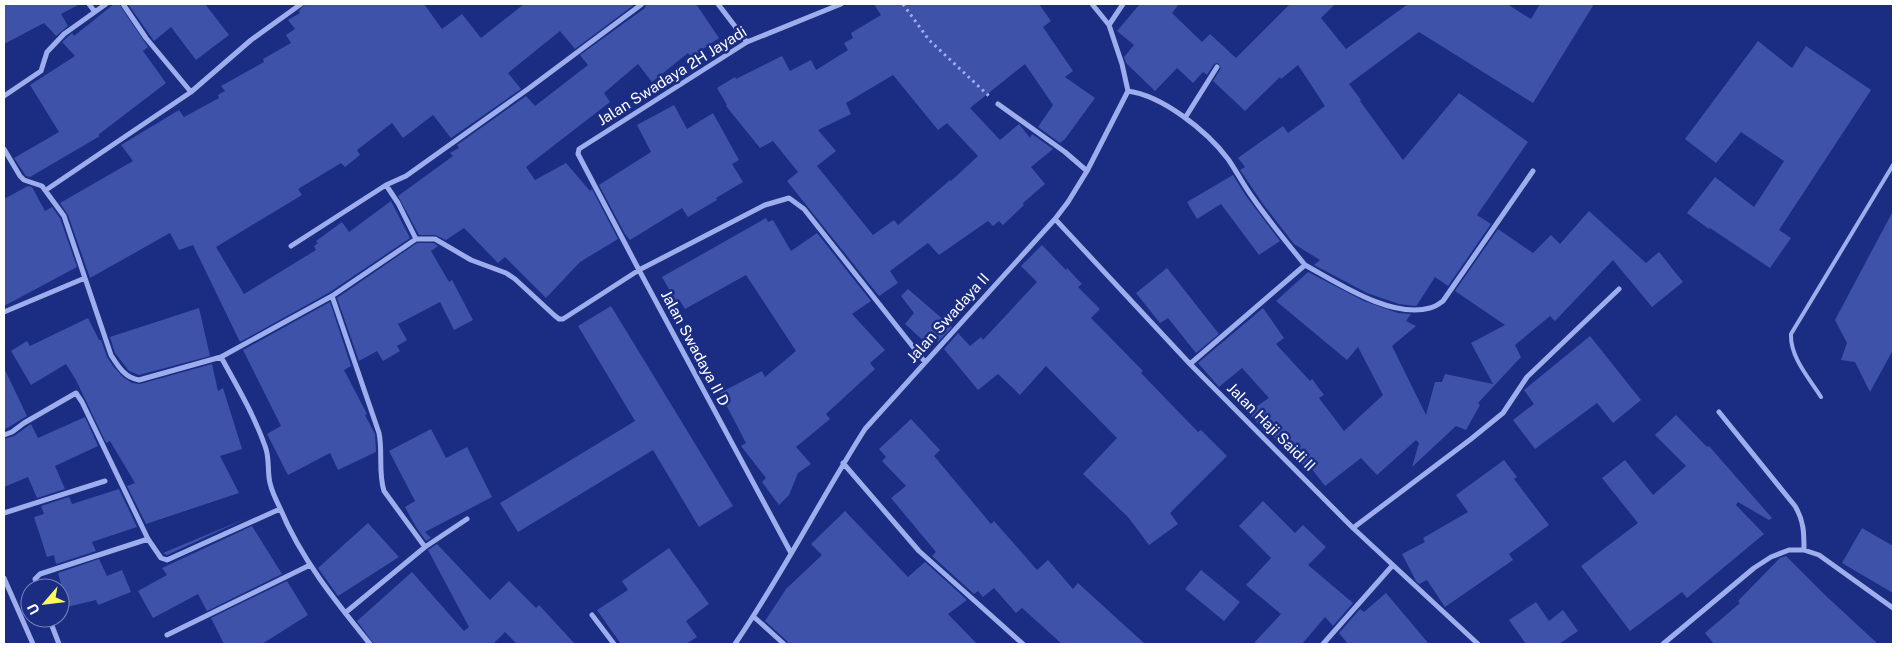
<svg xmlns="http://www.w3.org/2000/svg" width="1897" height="648" viewBox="0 0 1897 648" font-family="'Public Sans',sans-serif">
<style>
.building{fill:#3e52aa;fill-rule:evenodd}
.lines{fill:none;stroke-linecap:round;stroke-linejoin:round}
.path{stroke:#9eadeb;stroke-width:3;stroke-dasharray:2.5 4;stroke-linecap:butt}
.lane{stroke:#9eadeb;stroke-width:4}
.street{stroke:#9eadeb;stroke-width:5}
.labels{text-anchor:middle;stroke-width:5;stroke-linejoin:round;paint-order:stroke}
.street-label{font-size:15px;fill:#fff;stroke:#1a2d83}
</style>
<rect width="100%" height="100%" fill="#1a2d83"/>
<path class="building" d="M4,4h76l-19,10 7,12 -12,10 -12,-13 -40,21z
M114,4h5l29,43 -5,4 23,32 -68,52 2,1 -70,41 -4,-1 -12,-18 45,-26 -29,-47 45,-29 -13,-14 10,-9 2,3z
M128,4h77l24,31 -33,25 -25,-33 -17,14z
M305,4h119l18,25 20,-15 19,24 43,-34h111l-60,45 -15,-18 -52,42 13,16 -70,49 -18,-23 -30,23 -11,-15 -35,27 3,5 -15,12 -4,-4 -43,26 4,6 -86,52 28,47 72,-44 -2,-4 4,-3 -2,-2 26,-19 7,10 42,-31 19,37 -80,54 -90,50 -47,-97 -14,5 -9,-17 -80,45 -22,-63 -8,-12 73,-42 -12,-16 58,-35 5,7 35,-19 -1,-3 7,-4 -4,-5 43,-24 -1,-3 28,-16 -5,-8 9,-6 -7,-9 12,-7 -1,-2z
M646,4h50l23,34 -28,19 -3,-4 -36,29 -14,-18 -34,29 6,9 -84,65 9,13 31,-17 24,28 2,-2 26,50 -38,23 -34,36 -41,-41 -7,6 -34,-35 -18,12 -11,-5h-16l-21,-39 55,-40 -3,-3 9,-5 -2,-3 69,-49 9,10 53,-41 -8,-10 65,-47z
M874,4h165l12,17 -8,6 30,44 -8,6 30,21 -30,41 -5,4 -22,-16 15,-22 -28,-41 -55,44 30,32 19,-16 11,14 2,-4 21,15 -22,18 14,17 -22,19 1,2 -21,20 -4,-4 -6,5 -5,-5 -49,34 -11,-12 -38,28 8,12 -19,13 -92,-115 11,-9 -25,-31 -13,7 -34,-42 1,-1 -10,-17 18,-11 1,2 46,-23 8,15 21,-11 5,10 32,-20 -4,-7 9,-5 -2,-5 30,-18zM893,75l45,55 9,-7 31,33 -27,25 -1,-1 -52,45 -4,-5 -21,15 -56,-69 19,-15 -18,-21 33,-16 -5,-11z
M1140,4h39l-7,9 30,29 8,-8 26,24 54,-54h45l-14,14 25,31 62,-45h99l24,15 9,-15h54l-61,99 -114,-71 -70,52 12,16 -1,1 43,59 56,-67 69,49 -51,73 14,9 -43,62 -13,-9 -18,28 -2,1 -16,-2 -32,-11 -53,-28 6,-5 -26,-16 -31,-40 -23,-34 5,-3 -7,-9 45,-32 5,7 37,-27 -27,-41 -17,14 -1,-2 -35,34 -32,-30 8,-13 -3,-5 -4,1 -7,11 -4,-3 -10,11 -16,-15 -22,23 -29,-28 -2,-6 10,-12 -17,-14z
M1758,41l34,27 14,-22 65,44 -92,140 12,8 -21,30 -60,-40 -1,1 -22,-16 28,-36 39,30 30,-46 -43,-29 -25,31 -31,-24z
M674,105l13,24 26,-16 26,47 -7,4 11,18 -27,16 1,2 -29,17 -6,-9 -52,32 -5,-6 -26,-49 52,-33 -14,-27z
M1233,175l13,21 34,45 -21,14 -38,-51 -24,15 -10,-17z
M28,186l4,1 13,24 7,-4 8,11 17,49 -73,39v-107z
M1589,211l57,52 13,-11 24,30 -31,25 -39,-47 -58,61 -5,-5 -35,29 6,12 -43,46 2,2 -14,25 -10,-4 -44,41 7,-24 -3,-3 -39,35 -16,-17 -36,28 -17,-22 -4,2 -35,-33 -2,2 -19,-23 21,-14 -27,-30 -23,19 -21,-24 65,-55 21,30 -8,6 34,37 2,-2 12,16 -5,3 25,33 39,-36 -25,-48 -11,13 -71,-59 32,-29 56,29 34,12 13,1 -5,7 10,5 -24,20 34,69 9,-33h7l3,-8 48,10 -22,-41 34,-18 -50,-34 43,-62 35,24 18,-18 9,9z
M1893,211v139l-23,42 -15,-30 -14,-2 6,-17 -12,-23z
M766,218l2,4 5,-2 18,31 26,-18 54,68 -19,13 33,36 -15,13 5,6 -49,45 4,5 -34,28 15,17 -13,9 -9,22 -10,10 -17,-23 4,-4 -25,-32 5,-3 -26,-50 42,-22 3,6 31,-26 -50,-76 -61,34 -5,-8 -3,2 -15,-26z
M417,243h17l4,3 -7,5 18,31 3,-2 21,40 -19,10 -14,-28 -42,22 9,16 -10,6 3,5 -17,10 -6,-10 -18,10 -22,-63z
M1042,245l24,25 1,-2 15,16 -4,3 22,22 -9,9 52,53 -2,2 57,59 3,-2 26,26 -57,57 8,11 -29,21 -21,-28 -45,-43 34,-36 -71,-72 -26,29 -22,-21 -20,16 -34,-41 14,-16 12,13 11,-9 2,3 54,-58 -16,-16z
M1167,268l52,66 -23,19 -28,-35 -8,5 -24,-30z
M908,289l44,38 -14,15 -5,-7 -7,8 -21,-19 9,-11 -13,-17z
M330,302l21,64 -7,4 23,44 -2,1 10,19 1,18 -38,18 -8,-17 -42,22 -21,-41 14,-8 -38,-76z
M611,306l122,200 -34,21 -46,-77 -135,82 -18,-29 135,-82 -57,-95z
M199,308l11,48 -71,19 -10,-4 -14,-18 -5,-16z
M88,318l11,22h2l6,17 6,9 10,11 9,6 8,1 72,-20 6,27 5,-3 19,61 -22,7 19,37 -93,31 -19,-38 8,-3 -25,-42 -4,2 -30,-63 -10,-16 -35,21 -20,-34 16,-10 3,5z
M1590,336l51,64 -28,23 -16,-20 -62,46 -22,-29 21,-16 -10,-14z
M4,368l23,48 -23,14z
M1676,415l31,32 2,-1 63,72 -3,2 -31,-18 -2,3 28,29 -77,64 -5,-6 -52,39 -49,-65 57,-43 -36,-45 23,-18 28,35 33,-29 -31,-31z
M85,417l13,29 -43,20 10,23 -28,9 -9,-21 -24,10v-48l10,-3 17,-12 7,14z
M911,419l29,31 -6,6 57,68 3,-3 43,49 11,-10 25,29 5,-6 67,61h-83l-40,-36 -6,5 -22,-25 -11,9 -5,-6 -4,3 -42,-38 4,-4 -45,-54 15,-12 -24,-25 4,-4 -7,-8z
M431,429l15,29 21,-11 25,50 -67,35 6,6 -5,3 -10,-14 -11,-20 10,-6 -26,-50z
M1504,460l13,17 -3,2 35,46 -40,29 4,6 -68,47 -18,-27 -8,4 -3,-3 -14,-27 23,-12 -2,-4 45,-26 -12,-17z
M119,489l18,38 -45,15 4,9 -40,13 -2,-9 -7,2 -13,-40 10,-3 -3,-8 28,-9 3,7z
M1263,501l32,32 8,-8 23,22 -18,18 45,38 -20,23 -8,-9 -23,27h-49l28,-30 -35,-29 25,-27 -32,-32z
M845,511l63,66 17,-15 42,38 -19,14 29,30h-189l-1,-3 -22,-20 21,-32 36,-34 -11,-11z
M247,518l-80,37 -4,-2z
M368,523l31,34 -61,39 -20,-28z
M252,526l30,48 -75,37 -9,-17 -45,24 -15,-27 29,-16 -5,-7z
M1862,528l31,18v47l-51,-30z
M437,544l53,56 19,-19 27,27 3,-3 36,39h-58l-12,-12 -12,12h-119l-17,-23 55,-49 52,59 5,-4 -41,-77z
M669,548l40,56 -23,17 11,16 -11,7h-65l-24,-34 31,-20 -6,-9z
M1786,556l39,39 53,49h-164l-9,-11 35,-30 -2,-2 42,-43z
M99,559l8,17 15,-6 9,22 -33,13 -2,-5 -29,7 -9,-34z
M1201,570l39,32 -16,19 -39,-32z
M287,581l21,34 -46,29h-38l-13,-26z
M1386,593l43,51h-81l-9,-11 21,-24 4,3z
M1536,602l13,19 14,-11 15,21 -19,13h-33l-17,-24z"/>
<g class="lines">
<path class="path" d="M903,4l26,36 60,56"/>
<path class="lane" d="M1821,397c-12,-19 -31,-40 -30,-63l102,-169"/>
<path class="street" d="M89,4l6,8
M123,4l23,34 45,54
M718,4l29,38
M1109,25l14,-21
M1128,91c35,5 79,40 100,68 9,13 16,27 25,39 16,23 34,45 52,67
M4,96l37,-25 6,-19 17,-18 42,-30
M998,104l67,48 22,19
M1185,118l32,-51
M4,149l16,27 4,4 18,6 22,30 47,139c7,11 14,23 28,25l82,-23
M46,190l145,-98 60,-52 50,-36
M1055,219l135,145 163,164 125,116
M416,239h19l36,21 35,13 9,6 39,36 5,4h4l76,-49 126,-65 24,-7 15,11 121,153
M291,246l95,-61 20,-9 122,-87 114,-85
M332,296l47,137c4,19 -1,39 5,58l41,56
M4,312l81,-34
M1190,364l115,-99c33,18 86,54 125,43 5,-1 9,-4 13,-7l90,-130
M1719,412l76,94c9,15 9,27 9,44
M4,435l8,-3 12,-9 52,-30 6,9 66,137 13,19 6,2 113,-51
M843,463l76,88 104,93
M4,513l101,-32
M1353,528l118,-89 32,-26 24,-36 92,-88
M791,553l-152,-283 -61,-116 1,-5 168,-107 94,-38
M4,578l29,66
M38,588l-3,-9 5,-5 108,-35
M345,613l80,-66 42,-28
M592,615l22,29
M754,617l30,27
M49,618l10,26
M167,635l143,-70
M370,644c-34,-42 -69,-85 -90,-136 -4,-8 -8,-16 -10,-25 -3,-12 0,-25 -5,-37 -11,-31 -28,-60 -44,-89l111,-61 84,-57 -18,-36 -12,-18
M735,644c47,-69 85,-144 130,-215l190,-210 13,-17 19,-31 41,-80 -6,-27 -13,-39 -17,-21
M1323,644l69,-78
M1663,644l91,-76 17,-11 18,-7h15l15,5 74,53"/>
</g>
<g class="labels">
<g class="street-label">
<text transform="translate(672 76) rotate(-32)" y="5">Jalan Swadaya 2H Jayadi</text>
<text transform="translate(948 318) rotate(-48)" y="5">Jalan Swadaya II</text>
<text transform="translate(695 348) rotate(62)" y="5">Jalan Swadaya II D</text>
<text transform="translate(1271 427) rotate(45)" y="5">Jalan Haji Saidi II</text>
</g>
</g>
<rect width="1897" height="648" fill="none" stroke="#ffffff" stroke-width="10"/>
<g transform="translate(45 603) rotate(242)"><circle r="24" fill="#1a2d83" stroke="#7681b5"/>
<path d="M0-4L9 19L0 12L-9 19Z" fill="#fef859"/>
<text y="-8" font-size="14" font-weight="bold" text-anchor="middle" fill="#ffffff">U</text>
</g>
</svg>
